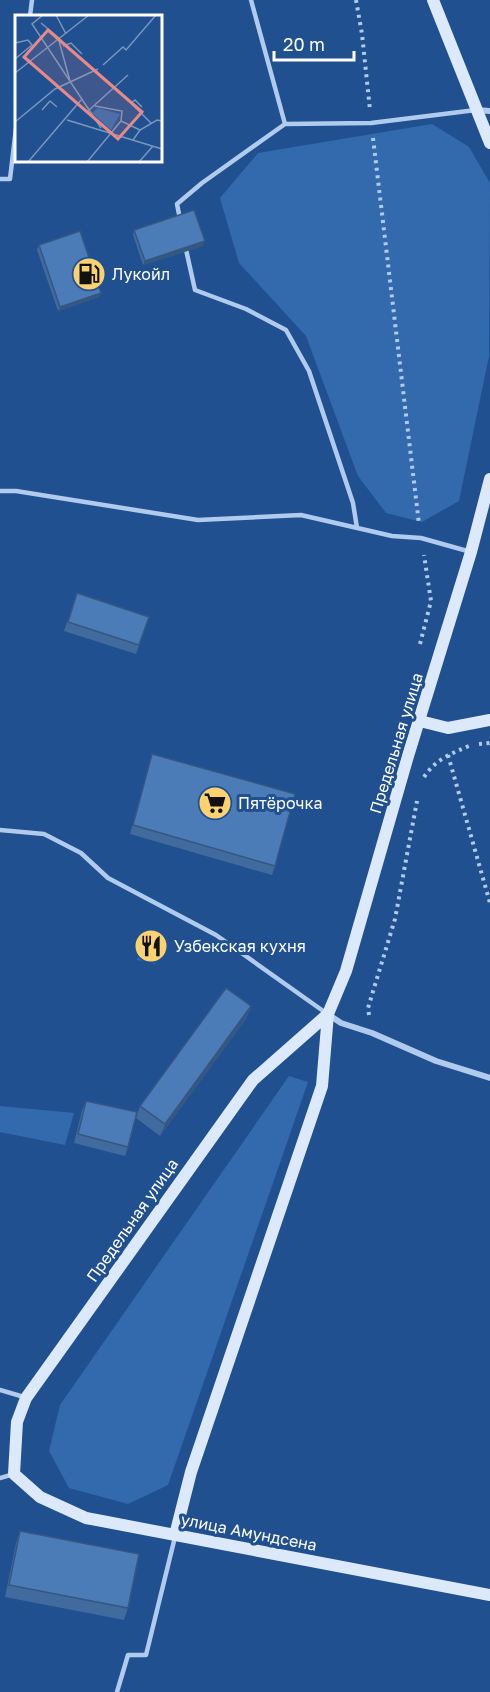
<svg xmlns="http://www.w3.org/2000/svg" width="490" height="1692" viewBox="0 0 490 1692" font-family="'Golos Text',sans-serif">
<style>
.green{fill:#336aad}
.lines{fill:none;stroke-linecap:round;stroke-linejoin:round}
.path{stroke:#b0cbed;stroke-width:4;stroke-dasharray:3 4.5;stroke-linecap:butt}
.lane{stroke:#b0cbed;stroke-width:4.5}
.street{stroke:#b0cbed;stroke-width:6}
.secondary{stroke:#dce9fa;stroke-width:12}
.wall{fill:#416b9e}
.shaded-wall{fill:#355781}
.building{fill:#4c7cb8;stroke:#355781;stroke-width:1.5}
.labels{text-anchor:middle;stroke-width:6;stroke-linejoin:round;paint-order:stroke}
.poi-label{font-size:16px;fill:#fff;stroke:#205090;text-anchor:start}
.street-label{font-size:16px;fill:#fff;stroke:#205090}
.inset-road{fill:none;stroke:#7996bc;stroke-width:1.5}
.view{fill:#e88989;fill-opacity:0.15;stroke:#e88989;stroke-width:3}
.inset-edge{fill:none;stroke:#fff;stroke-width:3}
</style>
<rect width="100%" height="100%" fill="#205090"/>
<path class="green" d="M432,124l37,23 21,36 -1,173 -30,145 -37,21 -36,-9 -28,-37 -52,-140 -67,-73 -19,-65 38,-45z
M289,1076l19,6 -140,403 -40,19 -59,-16 -20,-37 11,-46z
M0,1106l74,7 -9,32 -65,-13z"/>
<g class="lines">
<path class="path" d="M356,0l6,34 8,76
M373,138l46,386
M420,644l11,-43 -7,-46
M479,744l11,-1
M448,755l42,148
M424,777c13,-19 27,-23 47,-32
M369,1015l-1,-7 27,-89 22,-118"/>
<path class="lane" d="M251,0l34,124 86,-1 105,-13
M30,16l2,-16
M0,179h10l6,-51
M180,219l-3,-15 25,-21 83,-59
M185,245l10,45 51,19 40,21 23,41 44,132 4,25
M0,491h16l182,29 103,-5 91,21 29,2 50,14
M0,830l44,4 37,19 27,25 108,57 110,78
M0,1390l24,7
M0,1478l14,-4
M117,1692l11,-37h18l29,-118"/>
<path class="street" d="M476,110l14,1
M329,1015l12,8 31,10 64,28 54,17"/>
<path class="secondary" d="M433,0l57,143
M420,721l28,7 42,-8
M328,1014l-75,66 -227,318 -9,24 -3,52 26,23 46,21 404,77
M175,1535l16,-63 131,-386 6,-72 18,-43 62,-215 63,-204 19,-73"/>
</g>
<path class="wall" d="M134,230l69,16 -60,19 -10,-30z
M39,245l60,52 -41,14 -21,-61z
M77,593l72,24 -13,37 -72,-23z
M152,754l123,112 -3,9 -142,-41z
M145,930l12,30 -2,4 -18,-4z
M251,1006l-5,13 -86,117 -24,-18 4,-12z
M86,1101l42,46 -3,9 -51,-13 8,-33z
M20,1531l108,77 -4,12 -119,-23 11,-54z"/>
<path class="shaded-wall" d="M205,241l-2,5 -60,19 2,-4z
M101,293l-2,4 -41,14 2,-4z
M251,1006l-5,13 -86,117 5,-12z"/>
<path class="building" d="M194,210l11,31 -60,20 -11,-31z
M80,231l21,62 -41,14 -21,-62z
M77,593l72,24 -10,28 -71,-23z
M152,754l143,40 -20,72 -142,-41z
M145,930l18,5 -6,25 -19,-5z
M226,988l25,18 -86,118 -25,-18z
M86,1101l51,11 -9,35 -50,-13z
M20,1531l119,23 -11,54 -119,-23z"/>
<defs>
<g id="fuel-disc" transform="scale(1.725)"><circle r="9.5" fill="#fad370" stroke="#205090"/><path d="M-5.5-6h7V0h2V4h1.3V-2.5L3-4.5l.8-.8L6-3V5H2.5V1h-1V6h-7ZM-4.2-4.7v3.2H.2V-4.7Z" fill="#111"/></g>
<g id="supermarket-disc" transform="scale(1.725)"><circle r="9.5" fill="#fad370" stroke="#205090"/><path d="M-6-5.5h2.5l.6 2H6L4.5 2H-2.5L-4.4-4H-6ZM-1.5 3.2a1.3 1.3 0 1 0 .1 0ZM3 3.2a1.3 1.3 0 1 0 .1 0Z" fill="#111"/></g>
<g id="restaurant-disc" transform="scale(1.725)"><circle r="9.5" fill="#fad370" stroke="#205090"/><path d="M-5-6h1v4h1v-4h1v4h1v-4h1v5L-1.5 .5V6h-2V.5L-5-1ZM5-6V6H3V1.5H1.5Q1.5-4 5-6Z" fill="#111"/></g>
</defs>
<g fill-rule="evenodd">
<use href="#fuel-disc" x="89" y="274"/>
<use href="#supermarket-disc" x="215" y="803"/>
<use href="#restaurant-disc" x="151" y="946"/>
</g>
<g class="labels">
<g class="poi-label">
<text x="112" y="280">Лукойл</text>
<text x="238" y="809">Пятёрочка</text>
<text x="174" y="952">Узбекская кухня</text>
</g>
<g class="street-label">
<text transform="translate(396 743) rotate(-73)" y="6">Предельная улица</text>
<text transform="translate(132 1220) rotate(-55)" y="6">Предельная улица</text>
<text transform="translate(249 1532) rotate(11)" y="6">улица Амундсена</text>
</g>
</g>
<g transform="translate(15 15)">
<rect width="147" height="147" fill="#205090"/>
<path d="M83,93l22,6 -9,16 -19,-17z" fill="#336aad"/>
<path class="inset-road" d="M28,0l-11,9 69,104M41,0l10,19M26,8l19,16M44,26l11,40M0,28l13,-3 4,5 -17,14M48,31l8,-3 11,11M88,50l20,-18 3,3 30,-35M0,58l74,-58M80,91l27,5 -1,10M127,92l-7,-7 -4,3 20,20M27,95l8,-9 7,6M73,96l40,-36M52,105l95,29M0,107l40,-33 43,-20M118,125l7,-10 17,-10 5,1M13,147l53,-62M72,147l34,-41 19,9M124,147l14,-16"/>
<path class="view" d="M33,15l94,82 -24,27 -94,-82z"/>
<rect width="147" height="147" class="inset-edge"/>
</g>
<path d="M274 51v9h80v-9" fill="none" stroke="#ffffff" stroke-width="3"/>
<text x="283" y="51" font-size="18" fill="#ffffff" stroke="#205090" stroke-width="4.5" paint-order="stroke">20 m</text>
</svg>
